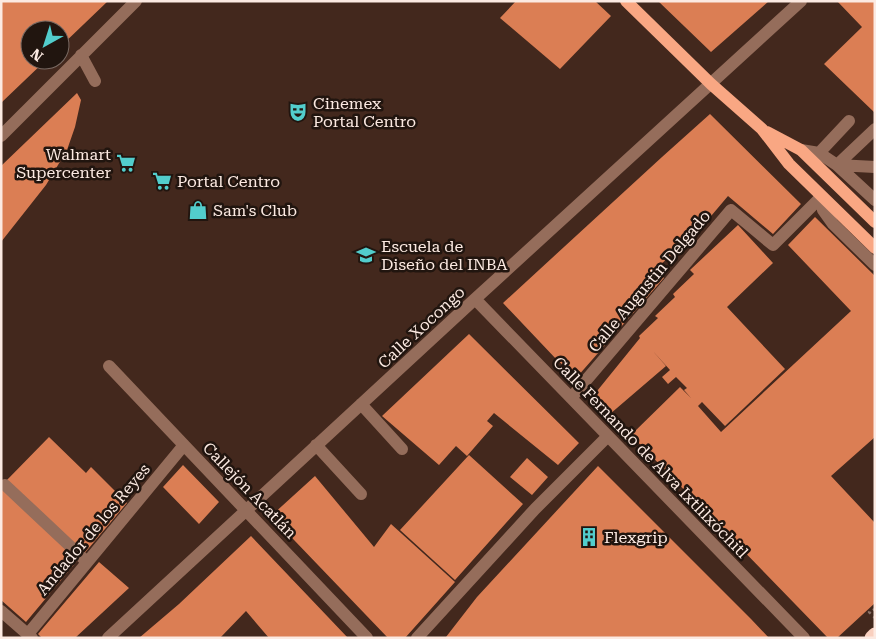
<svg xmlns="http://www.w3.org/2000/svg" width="876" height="639" viewBox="0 0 876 639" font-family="'Roboto Serif',serif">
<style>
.building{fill:#db7e54}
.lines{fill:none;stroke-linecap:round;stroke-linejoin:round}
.path{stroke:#8c746a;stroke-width:2.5;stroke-dasharray:2.5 4;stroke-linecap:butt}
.minor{stroke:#956d5b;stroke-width:12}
.major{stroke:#f9a783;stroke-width:12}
.highway{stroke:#f9d0bf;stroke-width:15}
.labels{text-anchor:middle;stroke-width:5;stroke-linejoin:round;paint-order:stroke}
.poi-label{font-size:16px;fill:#fceae2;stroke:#21150f;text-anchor:start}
.street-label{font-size:16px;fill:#fceae2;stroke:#21150f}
</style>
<rect width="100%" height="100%" fill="#43281d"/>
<path class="building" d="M1,1h107l-48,46v-17h-30v30h16l-45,43z
M516,1h79l16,15 -51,53 -60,-51z
M658,1h111l-58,51z
M837,1h38v112l-51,-49 38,-37z
M77,93l4,7 -6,27 -8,23 -21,35 -45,57v-76z
M710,114l91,90 -28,30 -45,-38 -22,26 -50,47 8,9 -87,99 -20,-17 -54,-57 159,-146z
M815,217l60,59v161l-44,39 44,47v80l-38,35h-9l-197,-203 49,-48 11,11 -7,-8 3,-2 -11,-11 -8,7 -6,-7 8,-7 -18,-20 14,16 -56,48 -17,-18 47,-58 -1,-2 19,-18 -3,-2 20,-19 -2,-3 21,-20 -4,-4 48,-45 35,38 -46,44 58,62 -60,57 -23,-24 -4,4 23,26 130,-121 -63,-66z
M469,334l110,109 -21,22 -64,-52 -7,8 6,5 -26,30 -11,-10 -17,19 -57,-49z
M49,437l37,36 5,-6 36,36 -44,52 -77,-74z
M469,455l54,49 -68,76 -55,-50z
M527,458l21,19 -16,18 -22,-18z
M183,465l36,37 -20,22 -36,-37z
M598,466l153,153 18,19 -323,-1 31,-40z
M315,476l59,71 17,-23 64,58 -50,56h-17l-117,-122z
M1,487l77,73 -52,62 -25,-22z
M251,536l97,102h-79l-23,-27 -26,27h-81l40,-34z
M99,562l30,26 -54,50h-33l-4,-4z"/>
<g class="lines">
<path class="path" d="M875,609l-6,3 6,6"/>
<path class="minor" d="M81,55l14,26
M1,136l135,-135
M801,150l18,3 18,12 38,35
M819,153l30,-32
M837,165l38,-36
M837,165l38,2
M821,197l2,13 10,14 42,41
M475,299l329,339
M109,366l258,272
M571,398l160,-188 42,35 48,-48
M361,404l41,45
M316,445l45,49
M5,485l82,77
M1,611l31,27
M28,634l156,-189
M108,638l367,-339 326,-298
M417,638l118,-129 73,-73"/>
<path class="major" d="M626,1l85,83 51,45 27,35 86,84
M767,132l34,18 74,72"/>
<path class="highway" d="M872,638l3,-3"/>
</g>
<defs>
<g id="theatre-bare" transform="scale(1.5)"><path d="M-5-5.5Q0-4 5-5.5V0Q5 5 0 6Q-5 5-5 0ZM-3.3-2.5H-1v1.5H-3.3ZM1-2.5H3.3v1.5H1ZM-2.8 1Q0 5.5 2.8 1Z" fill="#52cdcc" stroke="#21150f" stroke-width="2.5" paint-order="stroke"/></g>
<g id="supermarket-bare" transform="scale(1.5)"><path d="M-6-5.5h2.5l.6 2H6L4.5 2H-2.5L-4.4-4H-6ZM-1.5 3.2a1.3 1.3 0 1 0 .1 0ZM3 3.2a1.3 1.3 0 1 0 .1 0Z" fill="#52cdcc" stroke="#21150f" stroke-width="2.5" paint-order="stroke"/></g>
<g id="shop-bare" transform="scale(1.5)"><path d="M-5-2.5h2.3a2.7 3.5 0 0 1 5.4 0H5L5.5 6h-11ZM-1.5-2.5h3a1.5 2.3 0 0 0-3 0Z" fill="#52cdcc" stroke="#21150f" stroke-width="2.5" paint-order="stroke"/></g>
<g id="university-bare" transform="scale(1.5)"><path d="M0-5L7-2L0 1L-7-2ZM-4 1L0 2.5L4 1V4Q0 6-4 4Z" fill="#52cdcc" stroke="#21150f" stroke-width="2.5" paint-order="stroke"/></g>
<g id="building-bare" transform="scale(1.5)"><path d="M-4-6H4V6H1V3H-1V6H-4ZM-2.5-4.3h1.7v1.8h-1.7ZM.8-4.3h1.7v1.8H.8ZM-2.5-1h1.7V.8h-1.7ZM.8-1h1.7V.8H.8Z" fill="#52cdcc" stroke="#21150f" stroke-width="2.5" paint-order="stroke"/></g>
</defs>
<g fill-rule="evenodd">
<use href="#theatre-bare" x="298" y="112"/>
<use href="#supermarket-bare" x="126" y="163"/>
<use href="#supermarket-bare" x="162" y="181"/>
<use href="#shop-bare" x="198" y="210"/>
<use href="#university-bare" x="366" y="255"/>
<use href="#building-bare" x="589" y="537"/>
</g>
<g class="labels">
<g class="poi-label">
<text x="313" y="109">Cinemex<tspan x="313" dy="18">Portal Centro</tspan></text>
<text x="111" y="160" text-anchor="end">Walmart<tspan x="111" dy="18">Supercenter</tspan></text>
<text x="177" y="187">Portal Centro</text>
<text x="213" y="216">Sam's Club</text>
<text x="381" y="252">Escuela de<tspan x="381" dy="18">Diseño del INBA</tspan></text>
<text x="604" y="543">Flexgrip</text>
</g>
<g class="street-label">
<text transform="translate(649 281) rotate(-50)" y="6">Calle Augustin Delgado</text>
<text transform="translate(421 327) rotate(-43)" y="6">Calle Xocongo</text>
<text transform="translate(651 457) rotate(46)" y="6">Calle Fernando de Alva Ixtlilxóchitl</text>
<text transform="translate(250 490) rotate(46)" y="6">Callejón Acatlán</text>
<text transform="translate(93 529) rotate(-50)" y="6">Andador de los Reyes</text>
</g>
</g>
<rect width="876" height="639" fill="none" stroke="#fceae2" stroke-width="5"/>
<g transform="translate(45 45) rotate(219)"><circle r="24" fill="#21150f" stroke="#796a63"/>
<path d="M0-4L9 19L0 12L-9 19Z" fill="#52cdcc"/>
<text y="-8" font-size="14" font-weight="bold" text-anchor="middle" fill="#fceae2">N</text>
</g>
</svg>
